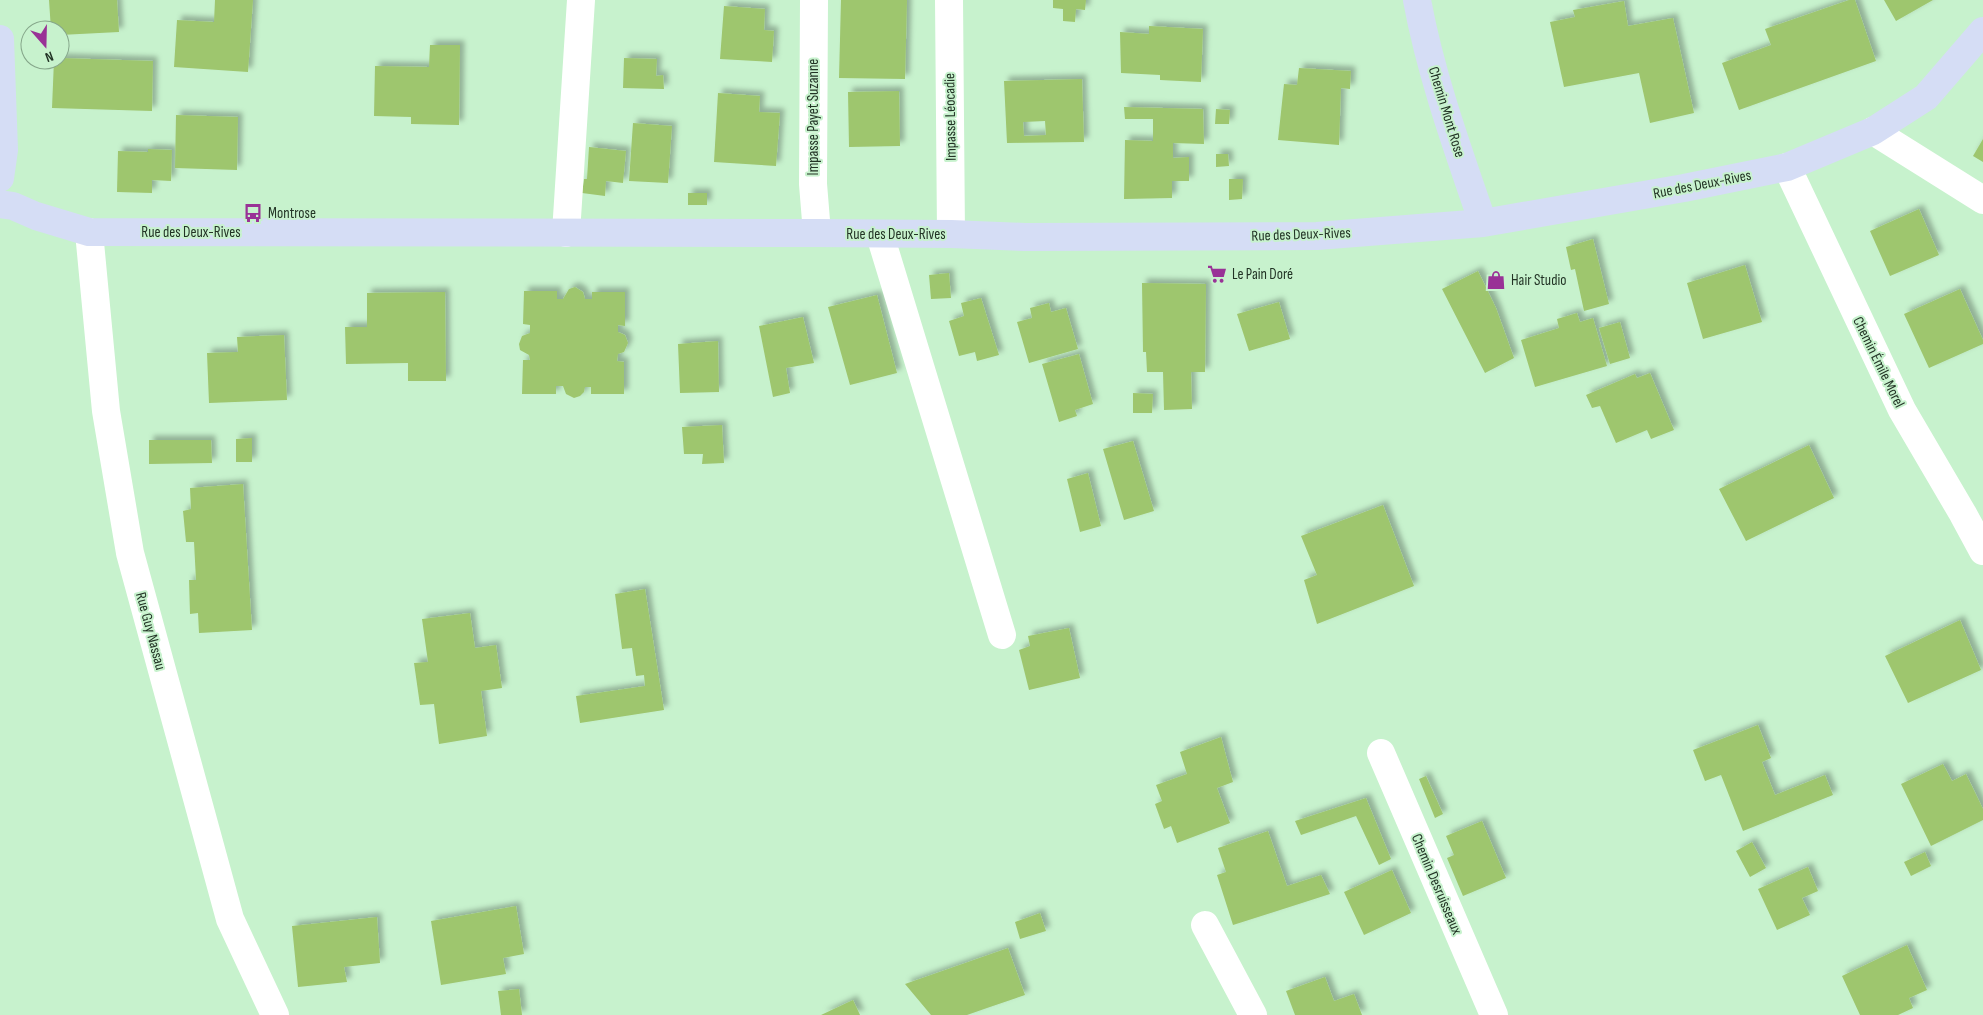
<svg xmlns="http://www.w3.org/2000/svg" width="1983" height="1015" viewBox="0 0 1983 1015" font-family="'Sofia Sans Condensed',sans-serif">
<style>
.building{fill:#9ec66e;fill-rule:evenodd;filter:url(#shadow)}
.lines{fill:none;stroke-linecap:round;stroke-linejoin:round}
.street{stroke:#fff;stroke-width:28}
.secondary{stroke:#d5ddf5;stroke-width:28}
.labels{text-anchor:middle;stroke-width:4;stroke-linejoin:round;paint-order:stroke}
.street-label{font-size:15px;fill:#223325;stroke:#c7f2cd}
.poi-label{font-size:15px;fill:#223325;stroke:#c7f2cd;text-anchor:start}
</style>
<defs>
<filter id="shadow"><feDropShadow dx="4.5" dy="-4.5" stdDeviation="2.5" flood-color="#0004"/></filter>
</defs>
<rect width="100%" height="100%" fill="#c7f2cd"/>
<path class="building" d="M49,0h68l2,32 -59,3v-5h-9z
M215,0h38l-5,72 -74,-5 3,-47 37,2z
M841,0h66l-2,79 -66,-1z
M1053,0h33l-1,10 -9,-1 -1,13 -12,-1v-12l-10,-1z
M1849,0h6l21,61 -137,49 -17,-47 49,-18 -6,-16z
M1884,0h49l-37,21z
M1624,1l4,25 45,-8 21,95 -44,10 -11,-50 -75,14 -14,-65 25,-5 -2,-7z
M724,6l41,3 -1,21 10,1 -2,31 -52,-3z
M1149,26l54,3 -2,53 -41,-2v-5l-39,-2 -1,-41 29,2z
M430,45h30l-1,80 -48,-1v-7l-37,-1 1,-50 54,1z
M60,58l93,3 -1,50 -100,-3 2,-48h6z
M624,58l33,1 -1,17 7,-1 1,14 -41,-1z
M1299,68l52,3 -1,18 -9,-1 -2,57 -61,-5 6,-56 13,1z
M1082,79l2,63 -77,1 -3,-62zM1045,121l1,14 -22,1 -1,-14z
M899,91l1,55 -51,1 -1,-55z
M718,93l42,3 -1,16 21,1 -4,53 -62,-4z
M1124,107l79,2 1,35 -31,-1v15l16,-1v24h-17v17l-48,1 1,-59 28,1v-22h-28z
M1216,109l14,1 -1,14h-14z
M176,115l62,2 -1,53 -62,-2z
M633,123l39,3 -4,57 -39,-2z
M1983,139v23l-10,-6z
M589,147l37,4 -3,32 -17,-2 -1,15 -23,-3 2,-14h3z
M148,149l24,1 -1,31 -19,-1v13l-35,-1 1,-41 30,1z
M1216,154h12l1,12 -13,1z
M1229,179h14l-1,20 -13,1z
M688,193h19v12h-19z
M1919,209l20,46 -49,21 -20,-45z
M1593,239l16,65 -25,7 -9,-42 -4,1 -5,-23z
M1745,265l17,57 -59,17 -16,-56z
M1478,271l18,37 18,50 -29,15 -43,-84z
M949,273l2,25 -20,1 -2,-24z
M1142,283l64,1 -1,88h-14l1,37 -28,1 -1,-38h-16l-1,-20h-3z
M575,287l8,5 2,7h7v-7h33v34l-7,-1v7l7,3 3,8 -4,9 -6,2 -1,7 7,1v32h-33v-7h-6l-1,5 -4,4 -6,2 -8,-4 -3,-8h-7v8h-34l1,-34h7l-1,-5 -9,-5 -1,-6 3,-8 8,-3v-8l-7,-1 1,-33h33v8h6l6,-10z
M1960,289l23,51v4l-54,24 -25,-54z
M445,292l1,89h-38v-18l-62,1 -1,-37h22v-34z
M877,295l20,78 -47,12 -22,-78z
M981,298l18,57 -22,6 -2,-9 -16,4 -10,-35 15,-5 -3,-13z
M1279,302l11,37 -41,12 -12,-37z
M1049,303l2,9 15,-4 12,41 -49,14 -12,-41 15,-4 -2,-10z
M1577,313l3,9 13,-4 14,48 -72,21 -14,-47 38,-12 -2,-9z
M803,317l11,46 -28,5 4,25 -17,4 -14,-71z
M1620,322l10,36 -20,6 -11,-36z
M284,335l3,65 -78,3 -2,-50 31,-1 -1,-15z
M718,341l1,51 -39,1 -2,-49z
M1079,354l14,50 -18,6 2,6 -18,6 -17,-58z
M1650,373l24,57 -23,9 -4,-9 -31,13 -16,-37 -8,2 -6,-13 49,-21 2,4z
M1133,393l20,1 -1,19h-19z
M722,425l2,38 -22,1 1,-10h-19l-2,-27z
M252,438v24h-16v-23z
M149,440h62l1,23 -63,1z
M1133,441l21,70 -30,9 -21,-71z
M1809,445l25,53 -88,43 -27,-52z
M1088,473l13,53 -21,6 -13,-53z
M243,484l9,146 -53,3 -1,-20 -8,1 -1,-34h7l-2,-38h-8l-3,-31 8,-2 -1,-21z
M1383,505l31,81 -97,38 -13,-44 13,-5 -16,-39z
M645,589l19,121 -84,13 -4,-27 69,-10 -1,-11 -8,1 -4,-28 -10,1 -7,-55z
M470,613l5,35 21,-3 6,43 -21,3 6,45 -48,8 -5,-40 -14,1 -6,-42 14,-1 -6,-43z
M1960,620l21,50 -73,33 -23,-47z
M1069,628l11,50 -51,12 -10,-40 11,-4 -2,-10z
M1758,725l13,33 -9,4 13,33 50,-20 8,20 -90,36 -22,-56 -16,6 -12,-31z
M1221,737l12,45 -16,6 13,35 -53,20 -6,-17 -7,3 -9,-25 7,-3 -6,-16 31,-11 -7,-22z
M1943,764l9,17 14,-7 17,35v11l-52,26 -30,-62z
M1426,776l17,38 -8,4 -16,-39z
M1366,798l25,61 -12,6 -23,-49 -55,19 -6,-14z
M1482,821l24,57 -43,18 -16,-38 7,-3 -8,-19z
M1268,831l19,55 34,-11 9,19 -97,31 -16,-50 9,-3 -8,-24z
M1752,842l14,26 -16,9 -14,-26z
M1925,852l6,14 -20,10 -7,-14z
M1808,867l10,24 -16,7 8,17 -33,15 -19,-41z
M1392,870l19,43 -47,22 -20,-43z
M516,906l8,48 -21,4 3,16 -65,11 -10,-64z
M1040,913l6,18 -26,8 -5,-17z
M377,917l3,46 -36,4 3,15 -49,5 -6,-61z
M1907,945l20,45 -18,8 4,10 -15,7h-38l-18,-39z
M1008,948l17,47 -38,13 -20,7h-36l-26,-31z
M1325,977l9,24 20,-7 8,21h-67l-9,-24z
M519,989l3,26h-21l-3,-24z
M853,1000l7,15h-39z"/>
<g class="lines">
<path class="street" d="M814,0l-1,184 4,49
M949,0l2,234
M1873,131l110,69
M1787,167l115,243 61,104 20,37
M89,232l17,179 24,142 100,366 45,96
M566,233l15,-233
M880,235l122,400
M1381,753l113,262
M1205,925l48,90"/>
<path class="secondary" d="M1417,0c14,76 41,150 66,223
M0,39l4,111 -4,28
M0,204l13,2 23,10 53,16 728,1 134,1 74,3 292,-1 166,-13 201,-35 103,-21 86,-36 53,-34 57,-66"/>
</g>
<defs>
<g id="bus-bare" transform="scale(1.5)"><path d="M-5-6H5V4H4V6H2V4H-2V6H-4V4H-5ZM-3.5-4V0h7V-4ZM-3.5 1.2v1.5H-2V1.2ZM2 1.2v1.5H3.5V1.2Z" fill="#993296" stroke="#c7f2cd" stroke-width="2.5" paint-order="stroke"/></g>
<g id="supermarket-bare" transform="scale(1.5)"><path d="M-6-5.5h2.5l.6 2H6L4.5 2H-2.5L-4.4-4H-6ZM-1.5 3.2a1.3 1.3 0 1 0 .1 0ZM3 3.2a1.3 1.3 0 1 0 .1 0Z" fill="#993296" stroke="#c7f2cd" stroke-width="2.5" paint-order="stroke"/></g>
<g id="shop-bare" transform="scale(1.5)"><path d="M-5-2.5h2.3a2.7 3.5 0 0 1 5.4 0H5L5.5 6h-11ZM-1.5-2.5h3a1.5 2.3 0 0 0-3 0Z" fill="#993296" stroke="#c7f2cd" stroke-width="2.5" paint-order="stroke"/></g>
</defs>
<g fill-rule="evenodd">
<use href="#bus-bare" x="253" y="213"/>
<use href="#supermarket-bare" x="1217" y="274"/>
<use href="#shop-bare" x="1496" y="280"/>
</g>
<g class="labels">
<g class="street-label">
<text transform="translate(1447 112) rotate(73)" y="5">Chemin Mont Rose</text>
<text transform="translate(813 117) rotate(-90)" y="5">Impasse Payet Suzanne</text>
<text transform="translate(950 117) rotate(-91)" y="5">Impasse Léocadie</text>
<text transform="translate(1702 184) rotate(-11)" y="5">Rue des Deux-Rives</text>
<text x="191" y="237">Rue des Deux-Rives</text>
<text x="896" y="239">Rue des Deux-Rives</text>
<text transform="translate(1301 234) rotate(-2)" y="5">Rue des Deux-Rives</text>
<text transform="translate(1879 362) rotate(64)" y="5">Chemin Émile Morel</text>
<text transform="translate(151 631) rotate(75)" y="5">Rue Guy Nassau</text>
<text transform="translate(1437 884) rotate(67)" y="5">Chemin Desruisseaux</text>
</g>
<g class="poi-label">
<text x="268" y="218">Montrose</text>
<text x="1232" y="279">Le Pain Doré</text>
<text x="1511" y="285">Hair Studio</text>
</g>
</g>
<g transform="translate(45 45) rotate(160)"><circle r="24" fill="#c7f2cd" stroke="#85a68a"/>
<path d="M0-4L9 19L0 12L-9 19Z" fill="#993296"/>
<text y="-8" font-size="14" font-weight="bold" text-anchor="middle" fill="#223325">N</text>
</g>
</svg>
